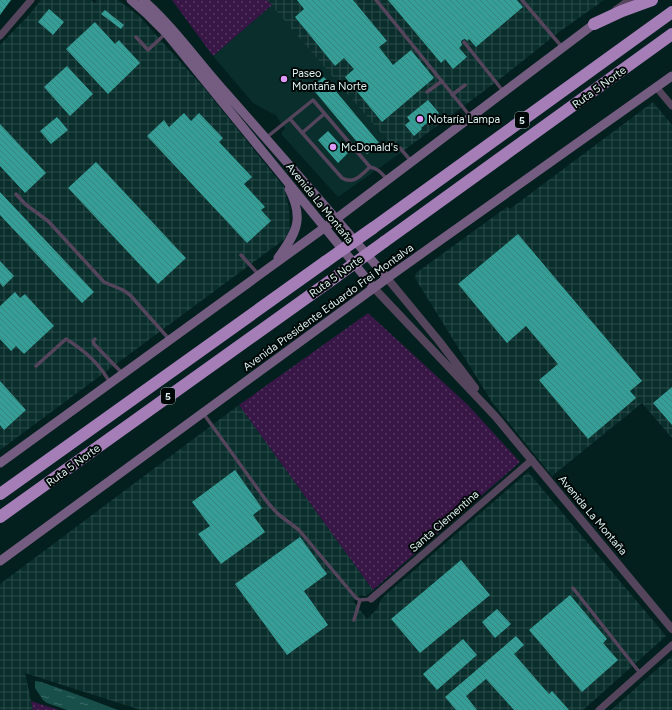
<svg xmlns="http://www.w3.org/2000/svg" width="672" height="710" viewBox="0 0 672 710" font-family="Figtree,sans-serif">
<style>
.built{fill:#092e2c}
.industrial{fill:url(#industrial-grid)}
.grass{fill:url(#grass-dots)}
.water{fill:url(#water-ripples)}
.building{fill:url(#building-back-hatch)}
.lines{fill:none;stroke-linecap:round;stroke-linejoin:round}
.service{stroke:#55455c;stroke-width:3.5}
.minor{stroke:#55455c;stroke-width:7}
.tertiary{stroke:#55455c;stroke-width:8}
.secondary{stroke:#755c81;stroke-width:9}
.motorway{stroke:#a57db7;stroke-width:12}
.motorway-bridge{stroke:#a57db7;stroke-width:12}
.poi-dot{fill:#da9af6;stroke:#000807;stroke-width:1.5}
.labels{text-anchor:middle;stroke-width:4;stroke-linejoin:round;paint-order:stroke}
.shield{fill:#000807;stroke:#99aaa8;stroke-width:1}
.shield-label{font-size:10px;font-weight:bold;fill:#dbf0ed}
.poi-label{font-size:11px;fill:#dbf0ed;stroke:#000807;text-anchor:start}
.street-label{font-size:11px;fill:#dbf0ed;stroke:#000807}
</style>
<defs>
<pattern id="industrial-grid" width="8" height="8" patternUnits="userSpaceOnUse"><rect width="8" height="8" fill="#092e2c"/><path d="M0 4h8M4 0v8" fill="none" stroke="#2c4d4b"/></pattern>
<pattern id="grass-dots" width="8" height="8" patternUnits="userSpaceOnUse"><rect width="8" height="8" fill="#381646"/><path d="M2 2h.1M6 6h.1" fill="none" stroke="#543861" stroke-width="1.8" stroke-linecap="round"/></pattern>
<pattern id="water-ripples" width="26" height="14" patternUnits="userSpaceOnUse"><rect width="26" height="14" fill="#184f4b"/><path d="M2 4q2-2 4 0t4 0M15 11q2-2 4 0t4 0" fill="none" stroke="#396965"/></pattern>
<pattern id="building-back-hatch" width="6" height="6" patternUnits="userSpaceOnUse"><rect width="6" height="6" fill="#359e96"/><path d="M-1 5l2 2M0 0l6 6M5-1l2 2" fill="none" stroke="#39847e"/></pattern>
</defs>
<rect width="100%" height="100%" fill="#03201e"/>
<path class="built" d="M272,5l127,149 -61,43 -56,-62v-3l3,-4 -7,-9 -1,-3 -24,-13 -40,-47z"/>
<path class="industrial" d="M41,0h50l4,3 2,-3h21l21,16 65,72 80,99 5,21 1,27 -290,215v-405l28,-29z
M267,0h337l-45,32 -63,50 -97,72z
M653,102l19,23v313l-30,-35 -90,73 -60,-74 -77,-124 1,-5 91,-66 3,2z
M239,405l134,185 -7,6 -6,-1 -7,6 14,18 10,-10 5,-11 146,-126 138,164 -83,74h-442l-116,-37 8,37h-33v-126z
M672,656v54h-61z"/>
<path class="grass" d="M172,0h95l5,5 -59,51z
M368,313l100,92 52,57 -147,128 -134,-185z
M31,701l28,9h-26z"/>
<path class="water" d="M35,681l6,1 29,10 48,18h-51l-20,-7 -4,-3 -8,-12z"/>
<path class="building" d="M0,0h11l-11,15z
M297,0h56l34,41 -8,6 14,18 18,-15 23,28 -52,44 -37,-45 9,-8 -10,-11 -9,8 -40,-49 9,-8z
M388,0h129l6,7 -47,40 -7,-8 -2,2 -2,-2 -3,1 -1,2 1,3 -3,3 8,9 -14,12 -8,-10 -4,4z
M49,9l15,13 -11,13 -15,-13z
M105,10l19,15 -3,4 -20,-15z
M95,22l20,22 4,-4 21,23 -32,31 -42,-45z
M67,66l26,28 -23,22 -26,-29z
M324,77l56,67 -13,10 -56,-67z
M428,100l11,13 -18,15 1,1 -8,7 -9,-11 5,-4 -3,-4z
M184,113l7,8 8,-8 24,25 -4,4 33,35 -8,7 21,23 -4,3 10,11 -24,22 -100,-107 17,-16 5,7z
M57,117l11,13 -17,14 -11,-13z
M0,124l46,49 -21,20 -25,-27z
M328,131l20,22 -10,10 -20,-23z
M96,162l90,96 -28,26 -90,-96z
M0,192l94,100 -12,11 -82,-88z
M518,234l124,147 -12,10 6,7 -48,41 -49,-59 19,-16 -32,-38 -19,17 -49,-59z
M0,261l14,15 -11,11 -3,-4z
M15,292l5,6 5,-4 29,32 -30,28 -8,-8 -5,5 -11,-12v-33z
M0,381l26,29 -22,20 -4,-5z
M672,387v38l-19,-22z
M235,470l27,38 -9,7 12,17 -44,32 -23,-30 12,-8 -18,-24z
M300,537l27,37 -23,17 24,34 -41,30 -52,-71z
M461,560l29,35 -70,58 -29,-34z
M570,595l37,44 -4,4 15,17 -36,32 -53,-62z
M497,609l14,15 -16,14 -13,-16z
M516,636l8,9 -10,9 35,40 3,-3 17,19h-55l-28,-31 -20,17 11,14h-21l-11,-13z
M463,639l14,16 -40,35 -14,-16z"/>
<g class="lines">
<path class="service" d="M376,0l94,116
M522,0l40,47
M136,37l12,13 17,-16
M464,42l39,49
M427,92l15,-11
M452,95l13,-10
M290,119l52,59c12,7 19,-3 28,-11
M302,133l22,-19
M267,137l46,-37 57,67c9,2 11,6 18,13
M400,148l11,13
M16,194l9,10 23,17 56,61 19,8 7,5 39,44
M241,255l18,20
M95,339l-2,2 1,3 29,30
M36,366l30,-27c18,11 34,25 44,44
M203,413l65,90 10,11 21,16 57,68 4,2 11,-1
M573,588l67,85
M354,620l6,-20"/>
<path class="minor" d="M0,36l31,-36
M656,87l16,19
M371,599l161,-139
M599,710l73,-65"/>
<path class="tertiary" d="M616,10l14,-10
M387,278l52,63 36,47
M374,288l121,128 177,213"/>
<path class="secondary" d="M131,0l17,15 18,18 208,255
M143,0c31,27 55,62 83,93 54,61 108,123 161,185
M278,258c18,-25 27,-39 11,-69
M0,463l324,-235 270,-204
M0,561l397,-290 275,-195"/>
<path class="motorway" d="M594,24l28,-13 30,-11
M373,228l299,-216
M384,242l288,-208
M0,494l325,-232
M0,517l337,-241"/>
<path class="motorway-bridge" d="M325,262l48,-34
M337,276l47,-34"/>
</g>
<g class="poi-dot">
<circle cx="284" cy="79" r="4"/>
<circle cx="420" cy="119" r="4"/>
<circle cx="333" cy="147" r="4"/>
</g>
<g class="labels">
<g class="shield">
<rect x="515" y="112" width="14" height="16" rx="3"/>
<rect x="161" y="388" width="14" height="16" rx="3"/>
</g>
<g class="shield-label">
<text x="522" y="124">5</text>
<text x="168" y="400">5</text>
</g>
<g class="poi-label">
<text x="292" y="77">Paseo<tspan x="292" dy="13">Montaña Norte</tspan></text>
<text x="428" y="123">Notaría Lampa</text>
<text x="341" y="151">McDonald's</text>
</g>
<g class="street-label">
<text transform="translate(599 87) rotate(-36)" y="4">Ruta 5 Norte</text>
<text transform="translate(320 203) rotate(51)" y="4">Avenida La Montaña</text>
<text transform="translate(336 276) rotate(-36)" y="4">Ruta 5 Norte</text>
<text transform="translate(328 307) rotate(-36)" y="4">Avenida Presidente Eduardo Frei Montalva</text>
<text transform="translate(73 465) rotate(-36)" y="4">Ruta 5 Norte</text>
<text transform="translate(593 515) rotate(50)" y="4">Avenida La Montaña</text>
<text transform="translate(444 521) rotate(-41)" y="4">Santa Clementina</text>
</g>
</g>
</svg>
